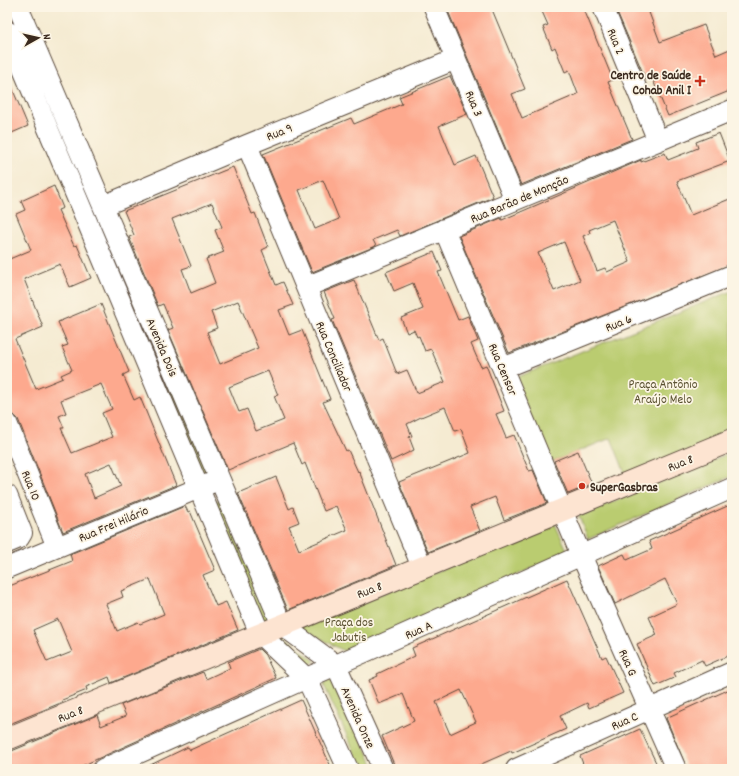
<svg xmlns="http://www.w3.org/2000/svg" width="739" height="776" viewBox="0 0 739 776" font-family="Dekko,sans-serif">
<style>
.green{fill:#bacc6f;stroke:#7a7b46}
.building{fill:#fda98e;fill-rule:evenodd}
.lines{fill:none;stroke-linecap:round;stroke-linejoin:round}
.street-casing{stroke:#574739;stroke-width:22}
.secondary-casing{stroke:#574739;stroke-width:24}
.street{stroke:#fff;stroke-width:20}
.secondary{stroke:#fde4d1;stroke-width:22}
.poi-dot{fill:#c8321e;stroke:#fcf5e5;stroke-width:1.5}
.labels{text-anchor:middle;stroke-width:3.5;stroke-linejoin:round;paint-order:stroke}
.street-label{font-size:13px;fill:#3b2a1e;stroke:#fcf5e5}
.poi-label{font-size:13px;font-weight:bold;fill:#3b2a1e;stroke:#fcf5e5;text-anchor:end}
.park-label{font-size:13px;fill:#5b5232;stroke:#fcf5e5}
</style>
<rect width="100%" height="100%" fill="#fcf5e5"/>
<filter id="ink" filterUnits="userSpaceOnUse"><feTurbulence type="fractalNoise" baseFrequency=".025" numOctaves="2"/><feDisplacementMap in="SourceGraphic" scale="8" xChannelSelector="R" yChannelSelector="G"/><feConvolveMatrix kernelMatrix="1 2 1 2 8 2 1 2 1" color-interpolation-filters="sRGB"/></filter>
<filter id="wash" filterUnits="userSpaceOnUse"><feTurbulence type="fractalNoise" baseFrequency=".012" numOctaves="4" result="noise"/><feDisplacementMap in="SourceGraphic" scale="16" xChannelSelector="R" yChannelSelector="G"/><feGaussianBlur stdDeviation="0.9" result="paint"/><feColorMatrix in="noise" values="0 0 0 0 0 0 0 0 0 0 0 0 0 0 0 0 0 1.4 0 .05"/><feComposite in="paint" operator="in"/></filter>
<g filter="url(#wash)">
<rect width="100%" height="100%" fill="#f5ebd2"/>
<path class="green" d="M114,241l100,240 -12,6 -97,-242z
M732,291v143l-105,44 -16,-40 -62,25 -34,-85z
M732,452v24l-144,63 -9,-23z
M219,500l53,122 -12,6 -52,-124z
M555,524l13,28 -222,100 -47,-25z
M282,635l33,26 -9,7 -31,-29z
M335,677l40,92h-13l-39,-86z"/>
<g id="blocks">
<path class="building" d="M458,7h33l34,82 -13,5 10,24 56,-24 -9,-24 -4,2 -10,-25 -3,2 -9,-22 5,-2 -8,-18h43l30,73 -5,2 24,57 -111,46 -73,-174z
M615,7h32l13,35 44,-17 12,30 16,-7v42l-64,26 -16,-38 -6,2z
M7,76l21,50 -21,9z
M450,76l17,38 -28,12 16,39 21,-9 17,41 -93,39 -3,-6 -24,10 3,6 -64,26 -49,-118 88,-36 3,6 48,-20 -3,-7zM323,180l16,39 -24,10 -16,-39z
M719,133l11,28 -53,20 14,34 41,-17v66l-223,89 -50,-117 42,-18 1,2 139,-60v2l24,-9 3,7 30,-12 -2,-6zM613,220l17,42 -23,10 -2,-4 -8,3 -14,-35 7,-3 -1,-3zM564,242l16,38 -26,11 -16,-38z
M233,167l19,47 3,-1 13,34 -6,3 14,35 7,-3 10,23 -14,5 10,25 13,-5 28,69 -7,3 23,49 2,-1 10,22 1,-1 37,94 -108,45 -50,-117 38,-16 13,32 4,-2 6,15 -10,4 10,24 48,-20 -11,-24 -12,5 -19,-48 -3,2 -9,-22 -65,27 -60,-140 5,-2 -10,-24 -5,2 -29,-69 5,-2 -10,-24zM212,203l10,24 -7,3 9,22 -18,7 9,24 -24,10 -9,-24 9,-3 -19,-47zM238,301l20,47 -38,16 -13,-32 10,-4 -6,-16zM268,371l10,24 -4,1 10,24 -28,11 -9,-22 -8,3 -10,-25z
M54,186l9,22 -5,2 16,36 3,-1 14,33 -21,9 -10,-23 -36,15 19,48 -28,12 21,50 27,-11 -2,-3 11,-5 -10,-23 6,-2 -10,-23 43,-18 28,68 -6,3 11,25 6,-3 36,88 -113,47 -45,-113 -6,-6 -5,-11v-142l24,-10 -15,-36 9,-4 -4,-9zM101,384l11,25 -10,4 10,24 -40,16 -11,-25h3l-5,-12 7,-3 -5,-13zM111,463l10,23 -27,12 -9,-24z
M434,252l8,19 -4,1 20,48 10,-4 10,25 -7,3 10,23 5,-2 18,46 -8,3 10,24 8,-3 15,36 4,-1 14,33 -43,17 -9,-23 -25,10 10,24 -52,21 -29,-70 71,-29 -9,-24 -6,2 -10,-24 -24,10 -14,7 5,12 -3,1 5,13 -23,11 -59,-141 3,-1 -11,-27 30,-12 25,60 4,-2 14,36 10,-4 10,23 28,-11 -14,-33 -6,2 -6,-15 -2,1 -3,-7 -7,3 -6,-15 22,-9 -10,-26 -19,8 -8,-19z
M578,451l14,33 -24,10 -14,-33z
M732,504v150l-27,12 -3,-6 -28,13 2,4 -21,9 -18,-42 20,-9 -8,-18 28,-13 -12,-25 -50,25 -17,-38 26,-12 3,6 25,-11 -3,-8z
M185,506l3,6 2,-1 25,59 -12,5 13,31 10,-4 12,28 -127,53 -2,-6 -23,10 1,3 -25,10 1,2 -56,23v-138l65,-26 -2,-7zM150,579l14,35 -24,10 -2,-2 -21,9 -11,-27 17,-7 -2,-6zM58,619l14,33 -25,10 -14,-32z
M567,579l35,79 4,-2 17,37 -34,15 -2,-5 -27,13 6,13 -54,24 -1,-2 -41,18h-74l-14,-33 32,-15 -11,-27 -24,10 -10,-24 9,-4 -1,-2 38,-18 -3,-8zM461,690l15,32 -26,12 -14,-32z
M259,649l6,6 11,23 -201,91h-68v-16l90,-38 4,11 25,-10 -5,-11 82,-33 3,7 24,-11 -2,-6z
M732,688v81h-45l-21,-51z
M301,700l31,69h-190l46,-22 2,3z
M640,729l19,40h-74l-5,-13z"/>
</g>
</g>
<g filter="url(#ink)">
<use href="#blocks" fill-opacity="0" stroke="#574739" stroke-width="1"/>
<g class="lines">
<g class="street-casing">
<path id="street" d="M18,7l264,618 54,40 47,104
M434,7l81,193
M603,7l55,134
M7,31l253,603 47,45 41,90
M247,145l175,422
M103,206l144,-61 209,-86
M444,229l137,326 95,214
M306,287l426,-177
M503,368l229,-93
M7,423l50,124
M7,495l15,38 -3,5 -12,5
M7,568l204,-85
M103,769l629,-281
M516,769l216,-97"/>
</g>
<g class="secondary-casing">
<path id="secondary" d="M7,739l725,-299"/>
</g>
<use href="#street" class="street"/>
<use href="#secondary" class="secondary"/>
</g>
</g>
<g class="poi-dot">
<path d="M698 75h4v4h4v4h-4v4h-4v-4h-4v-4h4z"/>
<circle cx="582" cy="486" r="4"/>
</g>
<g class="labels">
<g class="street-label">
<text transform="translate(617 41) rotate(68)" y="5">Rua 2</text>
<text transform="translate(475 103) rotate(67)" y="5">Rua 3</text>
<text transform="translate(279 131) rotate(-22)" y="5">Rua 9</text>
<text transform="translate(519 198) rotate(-23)" y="5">Rua Barão de Monção</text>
<text transform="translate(618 322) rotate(-22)" y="5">Rua 6</text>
<text transform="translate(163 347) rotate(67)" y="5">Avenida Dois</text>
<text transform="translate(335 356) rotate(67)" y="5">Rua Conciliador</text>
<text transform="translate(504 369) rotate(67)" y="5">Rua Censor</text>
<text transform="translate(680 462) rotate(-22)" y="5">Rua 8</text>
<text transform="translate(32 485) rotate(68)" y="5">Rua 10</text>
<text transform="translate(113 523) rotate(-23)" y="5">Rua Frei Hilário</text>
<text transform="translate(369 589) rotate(-22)" y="5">Rua 8</text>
<text transform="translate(418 629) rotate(-24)" y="5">Rua A</text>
<text transform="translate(629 662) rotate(66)" y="5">Rua G</text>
<text transform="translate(70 713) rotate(-22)" y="5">Rua 8</text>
<text transform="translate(359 717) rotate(66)" y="5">Avenida Onze</text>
<text transform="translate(624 720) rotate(-24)" y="5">Rua C</text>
</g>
<g class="poi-label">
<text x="691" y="79">Centro de Saúde<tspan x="691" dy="15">Cohab Anil I</tspan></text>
<text x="590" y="491" text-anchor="start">SuperGasbras</text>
</g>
<g class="park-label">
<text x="663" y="388">Praça Antônio<tspan x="663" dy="15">Araújo Melo</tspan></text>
<text x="349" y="626">Praça dos<tspan x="349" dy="15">Jabutis</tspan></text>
</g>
</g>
<rect width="739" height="776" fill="none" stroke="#fcf5e5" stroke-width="24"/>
<g transform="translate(38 38) rotate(82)" stroke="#fcf5e5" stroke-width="3" paint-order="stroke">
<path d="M0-3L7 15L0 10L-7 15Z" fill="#3b2a1e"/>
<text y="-6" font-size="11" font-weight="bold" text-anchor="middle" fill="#3b2a1e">N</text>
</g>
</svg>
